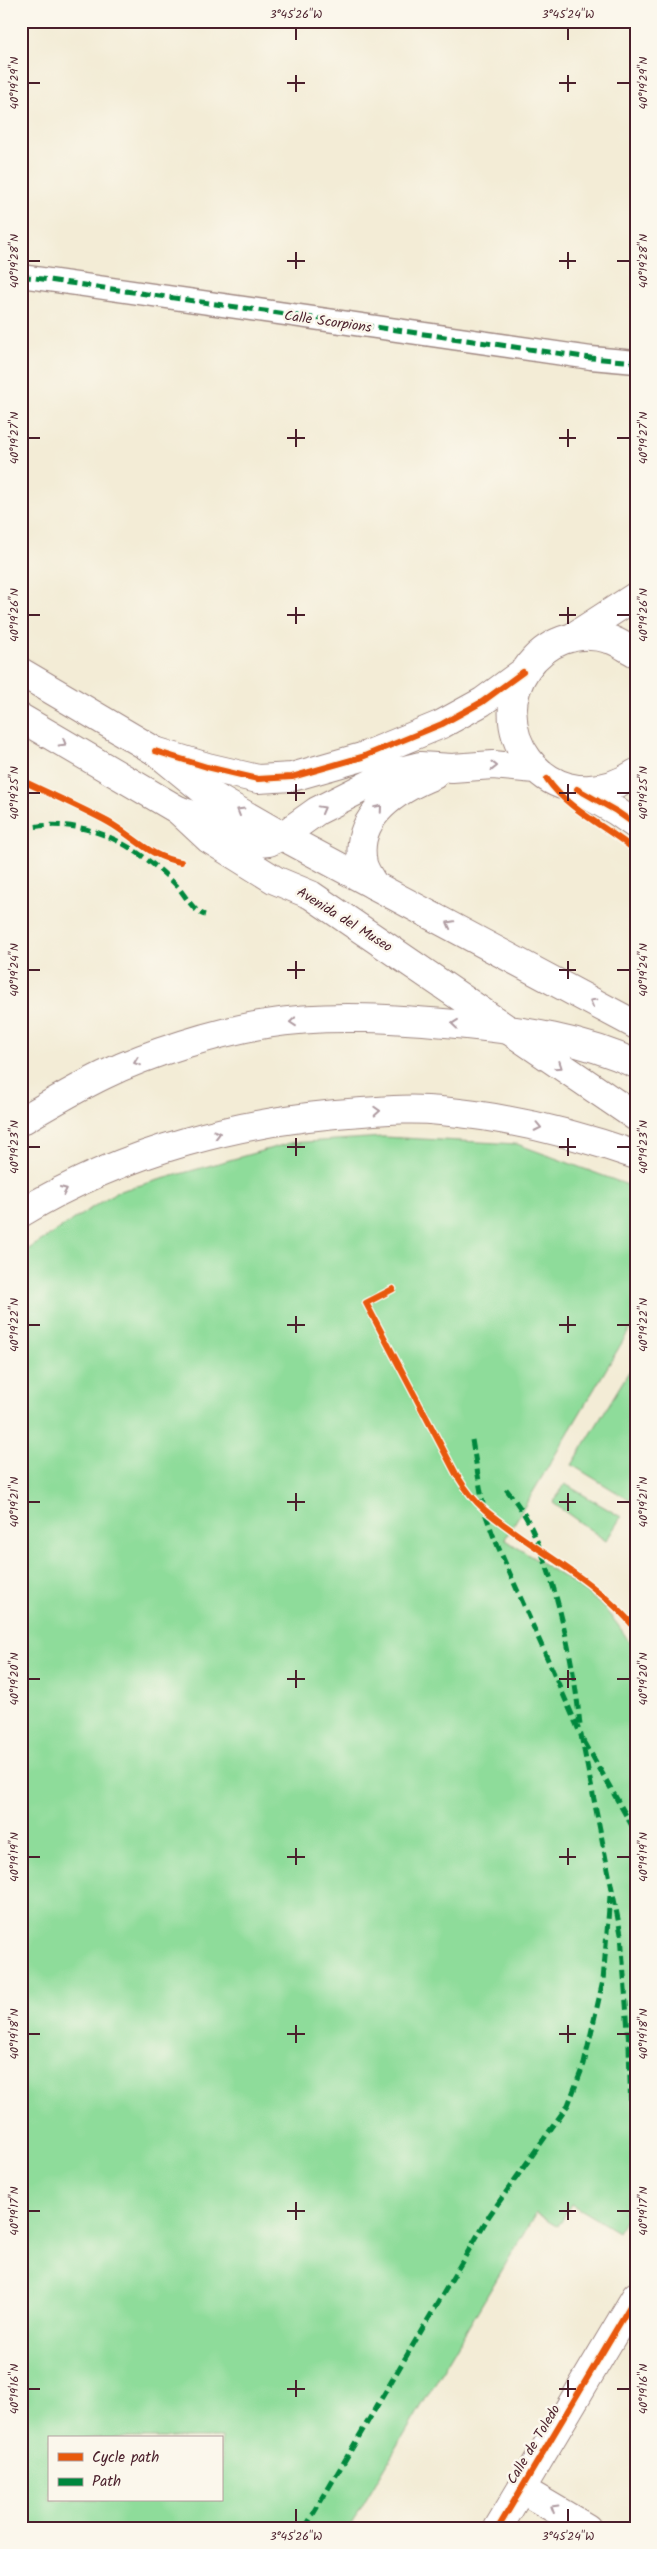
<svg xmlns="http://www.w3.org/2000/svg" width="657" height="2549" viewBox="0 0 657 2549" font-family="Kalam,sans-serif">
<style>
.green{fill:#8edc9a;stroke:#6c7e62;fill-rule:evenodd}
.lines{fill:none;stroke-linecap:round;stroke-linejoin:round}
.pedestrian-casing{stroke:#9e8680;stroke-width:25}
.minor-casing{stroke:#9e8680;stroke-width:30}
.primary-casing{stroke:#9e8680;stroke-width:30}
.trunk-casing{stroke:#9e8680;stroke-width:30}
.pedestrian{stroke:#fff;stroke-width:22}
.minor{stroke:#fff;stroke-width:28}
.primary{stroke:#fff;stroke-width:28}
.trunk{stroke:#fff;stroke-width:28}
.quiet{stroke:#00873e;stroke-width:5;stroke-dasharray:10 5;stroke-linecap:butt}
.cycleway-casing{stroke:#fbf7ec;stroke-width:9}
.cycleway{stroke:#e8590c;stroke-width:6}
.oneway{stroke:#ae9aa0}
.ticks{fill:none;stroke:#4a1f2b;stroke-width:2}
.labels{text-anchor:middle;stroke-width:5;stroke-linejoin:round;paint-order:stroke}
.street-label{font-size:14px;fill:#4a1f2b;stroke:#fbf7ec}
.neatline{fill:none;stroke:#4a1f2b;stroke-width:2}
.ticks-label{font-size:12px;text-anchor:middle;fill:#4a1f2b}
</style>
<rect width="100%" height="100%" fill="#fbf7ec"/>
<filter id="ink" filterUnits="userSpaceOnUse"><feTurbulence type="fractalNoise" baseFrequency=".02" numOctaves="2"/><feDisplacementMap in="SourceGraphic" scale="10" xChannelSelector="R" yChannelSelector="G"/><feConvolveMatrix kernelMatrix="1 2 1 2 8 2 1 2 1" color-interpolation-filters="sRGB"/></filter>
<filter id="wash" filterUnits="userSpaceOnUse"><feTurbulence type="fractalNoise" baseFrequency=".0096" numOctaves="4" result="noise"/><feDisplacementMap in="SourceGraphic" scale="20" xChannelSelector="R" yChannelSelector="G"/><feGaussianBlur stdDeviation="1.12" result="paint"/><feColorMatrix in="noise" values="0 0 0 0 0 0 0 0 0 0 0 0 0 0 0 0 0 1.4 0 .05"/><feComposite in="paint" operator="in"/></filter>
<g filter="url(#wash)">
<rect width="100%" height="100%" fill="#f3ecd6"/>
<path class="green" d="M383,1137l134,7 119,44v137l-3,-1 -128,215c30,22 80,47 103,74 11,12 20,26 28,41v536l-13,21 5,3 -10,18 -47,-28 -13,22 -22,-13 -187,315h-328v-1274l95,-62 174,-49zM49,2438h172v62h-172z
M636,1360v144l-64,-39z
M565,1484l56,33 -15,24 -53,-38z"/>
</g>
<g filter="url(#ink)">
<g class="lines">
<g class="pedestrian-casing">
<path id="pedestrian" d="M21,276l570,82 45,4"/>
</g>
<g class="minor-casing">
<path id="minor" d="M571,638l65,-42
M636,653c-8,-4 -16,-10 -24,-13 -71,-24 -128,60 -84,119 10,14 22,23 40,28 24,6 47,0 68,-14
M155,751l52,16 51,12 34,-2 70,-20 80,-33 40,-22 41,-30
M577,789l39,22 20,14
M178,810l27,9 42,21 11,3 11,-1 13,-6 35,-25 75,-38 28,-7 32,2 41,-3 42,4
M374,885c-4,-7 -9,-14 -11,-21 -10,-47 33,-74 71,-89
M521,2489l66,39
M498,2528l138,-232"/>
</g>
<g class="primary-casing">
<path id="primary" d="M21,672l134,79 49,40 78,45 354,189
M21,718l157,92 31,29 66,41 36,15 325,222"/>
</g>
<g class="trunk-casing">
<path id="trunk" d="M21,1121c27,-16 54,-32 83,-46 45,-22 113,-43 162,-51 63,-11 137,-5 201,1 58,6 115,14 169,39
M21,1213c102,-62 223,-94 341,-101 26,-2 53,-4 79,-1 66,6 132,22 195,44"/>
</g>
<use href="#pedestrian" class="pedestrian"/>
<use href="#minor" class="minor"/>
<use href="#primary" class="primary"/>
<use href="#trunk" class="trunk"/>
<path class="quiet" d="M21,276l570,82 45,4
M21,829c62,-14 112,13 155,56 8,8 17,27 29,30
M472,1440l12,70 9,25 88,200 40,199 8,111 2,70 5,38
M506,1489c8,10 16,21 22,32 28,56 46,141 52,204
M584,1741l52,92
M305,2528l184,-312 79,-111 16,-41 19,-83 7,-85"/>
<g class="cycleway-casing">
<path id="cycleway" d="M155,751l52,16 51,12 34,-2 70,-20 80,-33 40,-22 41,-30
M547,779c21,31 60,48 89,72
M21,780c29,14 59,27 87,42 27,15 41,35 73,40
M577,789l39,22 20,14
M393,1289l-27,14 90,171c8,13 17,26 29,36 49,41 110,68 151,119
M498,2528l138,-232"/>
</g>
<use href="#cycleway" class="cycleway"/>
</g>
<defs><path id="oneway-chevron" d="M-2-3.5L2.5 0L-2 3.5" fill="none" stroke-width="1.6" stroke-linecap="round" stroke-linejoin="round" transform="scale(1.25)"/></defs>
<g class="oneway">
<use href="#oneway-chevron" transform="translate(63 743) rotate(30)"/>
<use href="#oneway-chevron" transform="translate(494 766)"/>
<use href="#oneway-chevron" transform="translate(379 808) rotate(-50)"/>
<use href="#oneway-chevron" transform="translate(322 809) rotate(-29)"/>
<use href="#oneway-chevron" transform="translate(240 811) rotate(-150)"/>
<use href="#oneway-chevron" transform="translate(450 924) rotate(-152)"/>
<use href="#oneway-chevron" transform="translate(593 1002) rotate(-151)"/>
<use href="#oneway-chevron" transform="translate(293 1022) rotate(175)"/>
<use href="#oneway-chevron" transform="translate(455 1024) rotate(-174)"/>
<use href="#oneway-chevron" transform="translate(137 1062) rotate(159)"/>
<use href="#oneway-chevron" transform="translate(559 1066) rotate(34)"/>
<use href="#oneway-chevron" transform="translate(377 1111) rotate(-3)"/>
<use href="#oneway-chevron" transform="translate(538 1127) rotate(12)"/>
<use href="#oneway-chevron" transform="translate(217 1134) rotate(-15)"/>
<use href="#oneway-chevron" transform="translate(64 1190) rotate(-25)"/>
<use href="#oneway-chevron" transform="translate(554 2508) rotate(-149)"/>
</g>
</g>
<path class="ticks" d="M296,28v12M568,28v12M296,75v17M568,75v17M28,83h12M287,83h18M559,83h17M617,83h13M296,252v17M568,252v17M28,261h12M287,261h18M559,261h17M617,261h13M296,429v18M568,429v18M28,438h12M287,438h18M559,438h17M617,438h13M296,607v17M568,607v17M28,615h12M287,615h18M559,615h17M617,615h13M296,784v17M568,784v17M28,793h12M287,793h18M559,793h17M617,793h13M296,961v18M568,961v18M28,970h12M287,970h18M559,970h17M617,970h13M296,1138v18M568,1138v18M28,1147h12M287,1147h18M559,1147h17M617,1147h13M296,1316v17M568,1316v17M28,1325h12M287,1325h18M559,1325h17M617,1325h13M296,1493v18M568,1493v18M28,1502h12M287,1502h18M559,1502h17M617,1502h13M296,1670v18M568,1670v18M28,1679h12M287,1679h18M559,1679h17M617,1679h13M296,1848v17M568,1848v17M28,1857h12M287,1857h18M559,1857h17M617,1857h13M296,2025v18M568,2025v18M28,2034h12M287,2034h18M559,2034h17M617,2034h13M296,2202v18M568,2202v18M28,2211h12M287,2211h18M559,2211h17M617,2211h13M296,2380v17M568,2380v17M28,2389h12M287,2389h18M559,2389h17M617,2389h13M296,2509v13M568,2509v13"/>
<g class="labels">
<g class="street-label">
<text transform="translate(328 321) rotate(8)" y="5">Calle Scorpions</text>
<text transform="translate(345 919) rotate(32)" y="5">Avenida del Museo</text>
<text transform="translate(533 2444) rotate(-59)" y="5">Calle de Toledo</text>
</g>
</g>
<rect width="657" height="2549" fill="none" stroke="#fbf7ec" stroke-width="55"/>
<rect x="48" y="2436" width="175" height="65" fill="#fbf7ec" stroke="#b4a19f"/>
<rect x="58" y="2453" width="25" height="8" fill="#e8590c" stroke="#b4a19f"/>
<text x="92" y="2462" font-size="15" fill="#4a1f2b">Cycle path</text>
<rect x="58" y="2478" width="25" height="8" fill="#00873e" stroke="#b4a19f"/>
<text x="92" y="2486" font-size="15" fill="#4a1f2b">Path</text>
<rect x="28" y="28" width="602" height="2494" class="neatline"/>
<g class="ticks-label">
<text x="296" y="18">3°45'26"W</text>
<text x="568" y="18">3°45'24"W</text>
<text transform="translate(14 83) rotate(-90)" y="4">40°19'29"N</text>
<text transform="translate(643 83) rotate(-90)" y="4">40°19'29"N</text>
<text transform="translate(14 261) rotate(-90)" y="4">40°19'28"N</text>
<text transform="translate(643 261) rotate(-90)" y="4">40°19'28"N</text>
<text transform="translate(14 438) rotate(-90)" y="4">40°19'27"N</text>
<text transform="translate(643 438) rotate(-90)" y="4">40°19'27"N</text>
<text transform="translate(14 615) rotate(-90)" y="4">40°19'26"N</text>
<text transform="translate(643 615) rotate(-90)" y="4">40°19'26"N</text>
<text transform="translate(14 793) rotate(-90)" y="4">40°19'25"N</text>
<text transform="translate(643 793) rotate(-90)" y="4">40°19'25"N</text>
<text transform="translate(14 970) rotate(-90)" y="4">40°19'24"N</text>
<text transform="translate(643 970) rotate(-90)" y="4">40°19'24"N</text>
<text transform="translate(14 1147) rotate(-90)" y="4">40°19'23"N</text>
<text transform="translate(643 1147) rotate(-90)" y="4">40°19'23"N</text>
<text transform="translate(14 1325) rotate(-90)" y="4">40°19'22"N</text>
<text transform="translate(643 1325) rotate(-90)" y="4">40°19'22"N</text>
<text transform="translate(14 1502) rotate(-90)" y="4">40°19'21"N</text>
<text transform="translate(643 1502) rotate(-90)" y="4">40°19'21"N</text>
<text transform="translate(14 1679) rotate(-90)" y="4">40°19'20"N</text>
<text transform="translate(643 1679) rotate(-90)" y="4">40°19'20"N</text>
<text transform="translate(14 1857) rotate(-90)" y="4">40°19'19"N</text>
<text transform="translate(643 1857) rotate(-90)" y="4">40°19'19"N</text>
<text transform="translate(14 2034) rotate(-90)" y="4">40°19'18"N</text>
<text transform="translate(643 2034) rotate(-90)" y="4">40°19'18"N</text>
<text transform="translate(14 2211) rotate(-90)" y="4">40°19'17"N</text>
<text transform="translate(643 2211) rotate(-90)" y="4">40°19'17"N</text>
<text transform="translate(14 2389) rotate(-90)" y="4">40°19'16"N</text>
<text transform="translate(643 2389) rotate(-90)" y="4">40°19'16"N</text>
<text x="296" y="2540">3°45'26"W</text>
<text x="568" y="2540">3°45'24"W</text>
</g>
</svg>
